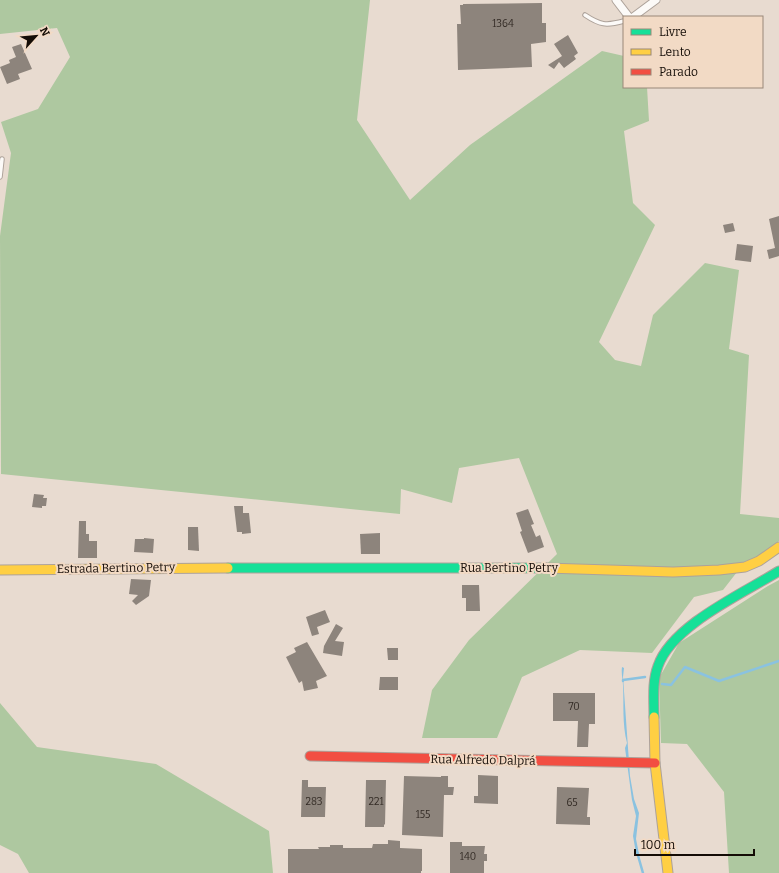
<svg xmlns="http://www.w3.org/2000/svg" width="779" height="873" viewBox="0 0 779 873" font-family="Bitter,serif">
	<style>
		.forest { fill: #aec8a0 }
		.water { fill: #8ac2e0 }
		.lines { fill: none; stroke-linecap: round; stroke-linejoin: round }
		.stream { stroke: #8ac2e0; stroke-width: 2.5 }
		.building { fill: #8d847c }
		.lane-casing { stroke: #ada29a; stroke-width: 5.5 }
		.street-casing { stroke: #ada29a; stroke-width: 9 }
		.fast-casing { stroke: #ada29a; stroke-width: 11 }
		.slow-casing { stroke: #ada29a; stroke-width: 11 }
		.jam-casing { stroke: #ada29a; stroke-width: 11 }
		.lane { stroke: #fcfaf8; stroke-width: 3.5 }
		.street { stroke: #fcfaf8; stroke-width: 7 }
		.fast { stroke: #16e098; stroke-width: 9 }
		.slow { stroke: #ffcf43; stroke-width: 9 }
		.jam { stroke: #f24e42; stroke-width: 9 }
		.labels { text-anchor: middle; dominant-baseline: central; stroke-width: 4; stroke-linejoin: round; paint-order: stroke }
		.number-label { font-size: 10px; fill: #322a24 }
		.street-label { font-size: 12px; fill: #140c06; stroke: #f2dac5 }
	</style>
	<rect width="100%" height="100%" fill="#e8dbd0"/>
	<g class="forest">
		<polygon points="0,0 370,0 357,120 410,200 470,145 602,51 624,56 624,87 647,87 649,121 624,131 633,203 655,225 599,342 615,360 641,366 653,315 705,263 739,270 729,349 749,355 740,514 779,518 779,541 759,557 744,563 723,590 694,597 652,653 580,650 522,677 497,738 422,738 432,690 469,640 557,554 519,458 459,468 452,503 401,489 400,514 1,474 0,236 11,153 1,122 38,109 70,57 57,28 0,34"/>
		<polygon points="779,580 779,873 729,873 724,792 687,744 661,743 659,678 679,643 768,586"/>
		<polygon points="0,703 37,747 156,764 269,831 273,873 29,873 18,854 0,845"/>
	</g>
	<path class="water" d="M622,667l2,1 -1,9 7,99 4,23 5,14 -3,26 3,15 -3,-1 -3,-17 3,-20 -4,-16 -7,-52 2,-5c-5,-19 -3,-39 -4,-57 0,-7 -2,-12 -1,-19z"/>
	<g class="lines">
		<g class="stream">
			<polyline points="623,681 623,680 645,677"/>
			<polyline points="662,684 671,685 685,667 719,681 779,661"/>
			<polyline points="637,852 643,873"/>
		</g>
	</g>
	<g class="building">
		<polygon points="542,3 542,23 546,23 546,42 531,44 532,67 458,70 457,24 461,24 460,5 463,5 463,4"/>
		<polygon points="568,35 578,53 574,56 576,59 564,68 559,62 554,69 548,65 562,56 554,44"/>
		<polygon points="21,44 32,69 18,74 20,79 7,84 0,67 10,63 9,60 16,57 12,47"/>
		<polygon points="779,216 779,256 769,259 767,250 775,248 769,219"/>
		<polygon points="733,223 735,231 725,233 723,225"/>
		<polygon points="737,244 753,246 751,262 735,260"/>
		<polygon points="34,494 44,495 43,498 47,498 46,506 42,506 42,508 32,507"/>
		<polygon points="234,506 243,506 243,513 249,513 251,533 242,534 242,532 237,532"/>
		<polygon points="528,509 534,524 531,525 536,537 540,535 544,547 528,553 520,532 522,531 516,513"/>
		<polygon points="79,521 86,521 86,534 89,534 89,541 97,541 97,558 78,558"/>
		<polygon points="188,527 198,527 199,551 188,550"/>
		<polygon points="380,533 380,554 361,554 360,534"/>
		<polygon points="144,538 154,539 153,553 134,552 135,539 144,539"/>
		<polygon points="131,579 151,580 149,596 136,605 132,601 138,595 129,594"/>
		<polygon points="462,585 479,585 480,611 466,611 466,598 462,598"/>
		<polygon points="325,610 330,622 317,627 319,634 312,636 306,617"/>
		<polygon points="336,624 343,628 335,641 344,642 342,656 323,653 324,646"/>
		<polygon points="307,642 327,676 316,681 318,688 304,691 302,681 299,683 286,657 296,652 294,648"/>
		<polygon points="387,648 398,648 398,660 388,660"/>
		<polygon points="380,677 398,677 398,690 379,690"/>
		<polygon points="553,693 595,693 595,724 589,724 588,747 577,747 578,721 553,721"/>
		<polygon points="478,775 498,776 498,804 474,803 474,796 478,796"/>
		<polygon points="404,776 441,777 441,776 448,776 448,787 454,787 453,795 444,795 443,837 402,835"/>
		<polygon points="302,780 308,780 308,787 326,787 325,817 301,817"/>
		<polygon points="366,780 386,780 385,825 384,824 384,827 365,827"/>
		<polygon points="557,787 589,788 587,817 590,817 590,825 556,824"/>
		<polygon points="388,840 400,841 400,848 422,849 422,871 421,871 421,873 288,873 288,849 319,849 318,847 330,847 330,845 343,845 343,848 372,848 373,844 388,844"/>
		<polygon points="450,842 462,842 462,846 485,846 484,854 487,854 487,861 484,861 484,873 450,873"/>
	</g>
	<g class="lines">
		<g class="lane-casing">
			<g id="lane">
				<path d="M585,15c15,10 21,11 39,6"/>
				<polyline points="0,177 2,159"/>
			</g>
		</g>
		<g class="street-casing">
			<g id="street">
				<polyline points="616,0 629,17"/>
				<polyline points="633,17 656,0"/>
			</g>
		</g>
		<g class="fast-casing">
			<g id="fast">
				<polyline points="228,568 546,568"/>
				<path d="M654,717c0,-17 -2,-35 4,-51 14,-41 86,-73 121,-95"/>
			</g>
		</g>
		<g class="slow-casing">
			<g id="slow">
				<polyline points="546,568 673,572 719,570 745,567 759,561 779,547"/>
				<polyline points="0,570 228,568"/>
				<polyline points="654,717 655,763 668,873"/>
			</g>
		</g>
		<g class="jam-casing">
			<polyline id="jam" points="310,756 655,763"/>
		</g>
		<use href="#lane" class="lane"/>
		<use href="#street" class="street"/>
		<use href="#fast" class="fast"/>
		<use href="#slow" class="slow"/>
		<use href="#jam" class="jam"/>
	</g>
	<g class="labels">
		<g class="number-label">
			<text x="503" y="24">1364</text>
			<text x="574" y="707">70</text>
			<text x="314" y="802">283</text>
			<text x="376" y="802">221</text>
			<text x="572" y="803">65</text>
			<text x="423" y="815">155</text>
			<text x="468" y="857">140</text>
		</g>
		<g class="street-label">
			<text transform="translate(116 568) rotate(-1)">Estrada Bertino Petry</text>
			<text x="509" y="568">Rua Bertino Petry</text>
			<text transform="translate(483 760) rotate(1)">Rua Alfredo Dalprá</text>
		</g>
	</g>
	<rect x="623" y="16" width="140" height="72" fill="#f2dac5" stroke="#998879"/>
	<rect x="631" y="29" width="20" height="6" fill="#16e098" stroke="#998879"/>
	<text x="659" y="36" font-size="12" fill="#140c06">Livre</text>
	<rect x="631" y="49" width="20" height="6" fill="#ffcf43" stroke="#998879"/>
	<text x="659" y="56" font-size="12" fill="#140c06">Lento</text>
	<rect x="631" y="69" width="20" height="6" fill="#f24e42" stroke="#998879"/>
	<text x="659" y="76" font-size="12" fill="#140c06">Parado</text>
	<g transform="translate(36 36) rotate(63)" stroke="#f2dac5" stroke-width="3" paint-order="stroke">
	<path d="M0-3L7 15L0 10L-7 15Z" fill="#140c06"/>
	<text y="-6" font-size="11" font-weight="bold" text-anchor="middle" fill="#140c06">N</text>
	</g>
	<path d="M635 849v6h119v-6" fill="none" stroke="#140c06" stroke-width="2"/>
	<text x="641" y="849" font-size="12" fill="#140c06" stroke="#f2dac5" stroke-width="3" paint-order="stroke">100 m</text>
</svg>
